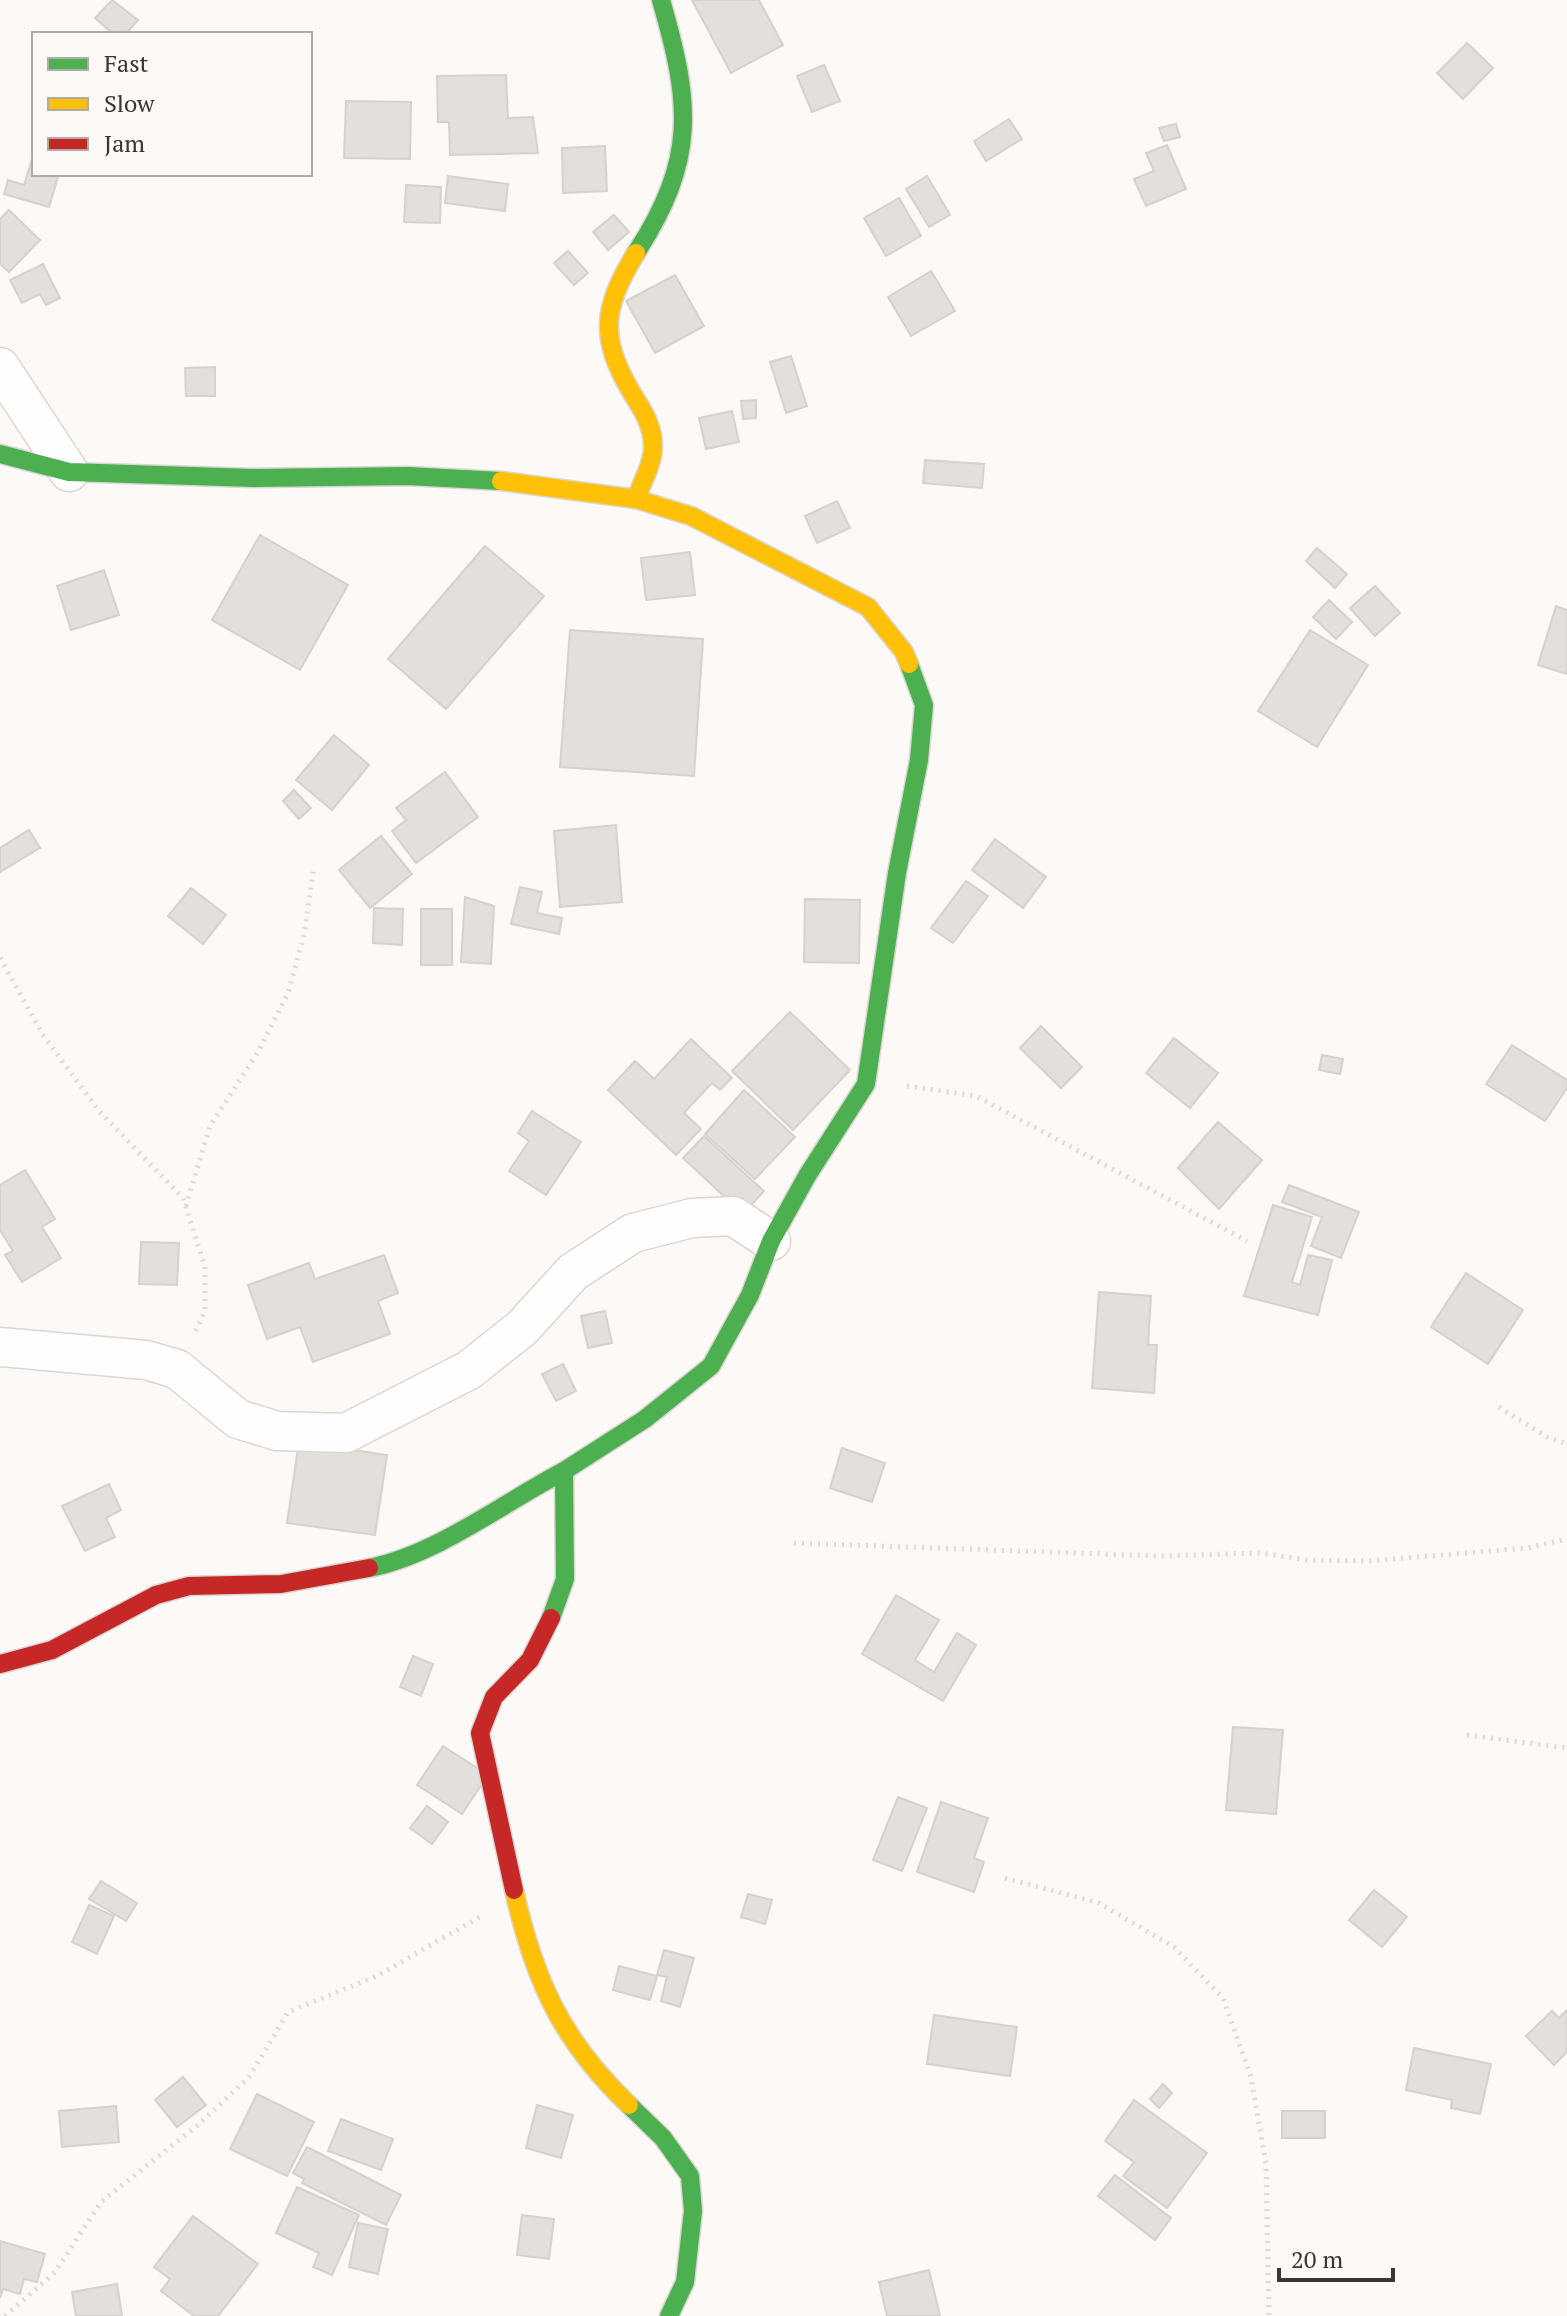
<svg xmlns="http://www.w3.org/2000/svg" width="1567" height="2316" viewBox="0 0 1567 2316" font-family="'PT Serif',serif">
	<style>
		.building { fill: #e3dfda; stroke: #d6d1cd; stroke-width: 2 }
		.lines { fill: none; stroke-linecap: round; stroke-linejoin: round }
		.street-casing { stroke: #dad6d1; stroke-width: 41 }
		.fast-casing { stroke: #dad6d1; stroke-width: 21 }
		.slow-casing { stroke: #dad6d1; stroke-width: 21 }
		.jam-casing { stroke: #dad6d1; stroke-width: 21 }
		.path { stroke: #dbdad8; stroke-width: 5; stroke-dasharray: 2 6; stroke-linecap: butt }
		.street { stroke: #fffefe; stroke-width: 38 }
		.fast { stroke: #4caf50; stroke-width: 18 }
		.slow { stroke: #ffc107; stroke-width: 18 }
		.jam { stroke: #c62828; stroke-width: 18 }
	</style>
	<rect width="100%" height="100%" fill="#fcf9f7"/>
	<g class="building">
		<polygon points="112,0 138,20 126,34 113,34 95,18"/>
		<polygon points="692,0 759,0 783,45 731,73"/>
		<polygon points="1467,43 1493,68 1463,99 1437,73"/>
		<polygon points="824,65 840,101 812,112 797,76"/>
		<polygon points="506,75 508,118 533,117 538,153 450,155 449,122 438,122 437,76"/>
		<polygon points="346,101 411,102 410,159 344,158"/>
		<polygon points="1009,119 1022,139 986,161 974,141"/>
		<polygon points="1176,124 1180,137 1164,141 1159,128"/>
		<polygon points="1167,145 1186,189 1146,206 1134,179 1154,171 1146,153"/>
		<polygon points="605,146 607,191 563,193 562,148"/>
		<polygon points="34,152 34,174 59,174 49,207 4,194 8,180 24,185"/>
		<polygon points="448,176 508,184 505,211 445,203"/>
		<polygon points="927,176 950,215 929,227 906,189"/>
		<polygon points="406,185 441,187 440,223 404,222"/>
		<polygon points="899,198 921,236 886,256 864,218"/>
		<polygon points="9,210 40,240 9,272 0,264 0,219"/>
		<polygon points="614,215 629,232 608,250 593,232"/>
		<polygon points="568,251 588,273 574,285 554,263"/>
		<polygon points="43,264 60,298 46,305 40,294 22,303 10,280"/>
		<polygon points="931,271 955,311 911,336 888,297"/>
		<polygon points="675,275 704,326 655,353 626,301"/>
		<polygon points="791,356 807,406 786,413 770,362"/>
		<polygon points="215,367 215,396 186,396 185,368"/>
		<polygon points="756,400 756,418 743,419 741,401"/>
		<polygon points="732,411 739,442 706,449 699,418"/>
		<polygon points="925,460 984,464 982,488 923,483"/>
		<polygon points="837,501 850,528 817,543 805,516"/>
		<polygon points="260,535 348,585 300,670 212,620"/>
		<polygon points="485,546 544,596 446,709 388,659"/>
		<polygon points="1317,548 1347,574 1335,588 1306,561"/>
		<polygon points="690,552 695,595 646,600 641,558"/>
		<polygon points="104,570 119,615 71,630 57,586"/>
		<polygon points="1375,586 1400,613 1375,636 1350,608"/>
		<polygon points="1329,600 1352,622 1336,639 1313,617"/>
		<polygon points="1556,606 1567,610 1567,674 1538,665"/>
		<polygon points="570,630 703,639 694,776 560,767"/>
		<polygon points="1310,630 1368,665 1317,747 1258,711"/>
		<polygon points="334,735 369,765 332,810 296,780"/>
		<polygon points="445,772 478,817 416,863 392,831 406,820 396,808"/>
		<polygon points="294,790 311,808 299,819 283,801"/>
		<polygon points="616,825 622,902 560,907 554,831"/>
		<polygon points="29,830 40,848 0,872 0,848"/>
		<polygon points="381,836 412,874 370,908 339,870"/>
		<polygon points="995,839 1046,877 1023,908 972,870"/>
		<polygon points="966,881 988,896 953,943 931,928"/>
		<polygon points="520,887 542,892 537,913 562,918 559,934 511,924"/>
		<polygon points="191,888 226,915 203,944 168,916"/>
		<polygon points="465,897 494,906 491,964 461,962"/>
		<polygon points="805,899 860,900 859,963 804,962"/>
		<polygon points="374,908 403,909 402,945 373,943"/>
		<rect x="421" y="909" width="31" height="56"/>
		<polygon points="790,1012 850,1070 793,1130 732,1071"/>
		<polygon points="1041,1026 1082,1067 1061,1088 1020,1048"/>
		<polygon points="1174,1038 1218,1073 1190,1108 1146,1073"/>
		<polygon points="691,1039 732,1078 720,1090 712,1083 684,1113 701,1129 676,1155 608,1090 635,1061 654,1079"/>
		<polygon points="1512,1045 1567,1080 1567,1088 1545,1121 1486,1084"/>
		<polygon points="1322,1055 1343,1059 1340,1074 1319,1070"/>
		<polygon points="744,1090 795,1137 755,1179 705,1134"/>
		<polygon points="532,1111 581,1142 546,1195 509,1171 529,1141 518,1133"/>
		<polygon points="1218,1122 1262,1160 1219,1209 1178,1168"/>
		<polygon points="704,1136 764,1191 743,1214 683,1158"/>
		<polygon points="25,1170 55,1219 42,1227 61,1258 22,1282 5,1255 13,1251 0,1230 0,1185"/>
		<polygon points="1289,1185 1359,1212 1341,1258 1311,1246 1322,1217 1282,1202"/>
		<polygon points="1273,1205 1312,1217 1292,1282 1300,1285 1308,1255 1332,1260 1318,1315 1244,1296"/>
		<polygon points="141,1242 179,1243 177,1285 139,1284"/>
		<polygon points="384,1255 398,1293 378,1301 390,1334 313,1362 300,1327 267,1339 248,1285 309,1263 315,1279"/>
		<polygon points="1466,1273 1523,1310 1488,1364 1431,1327"/>
		<polygon points="1099,1292 1151,1296 1148,1345 1157,1345 1154,1393 1092,1388"/>
		<polygon points="605,1311 612,1343 588,1348 581,1316"/>
		<polygon points="563,1364 576,1391 556,1401 542,1374"/>
		<polygon points="299,1442 387,1455 375,1535 287,1523"/>
		<polygon points="842,1448 885,1463 872,1502 830,1488"/>
		<polygon points="109,1484 121,1510 106,1518 115,1537 85,1551 62,1506"/>
		<polygon points="896,1595 939,1620 915,1660 934,1672 957,1633 976,1645 943,1701 862,1654"/>
		<polygon points="413,1656 433,1664 421,1696 400,1687"/>
		<polygon points="1233,1727 1283,1730 1276,1814 1226,1810"/>
		<polygon points="443,1746 488,1775 462,1814 417,1785"/>
		<polygon points="898,1797 927,1808 902,1871 873,1860"/>
		<polygon points="941,1802 988,1818 974,1858 984,1862 974,1892 917,1872"/>
		<polygon points="427,1806 448,1822 432,1844 410,1828"/>
		<polygon points="101,1881 137,1903 126,1921 89,1899"/>
		<polygon points="1374,1890 1407,1917 1382,1947 1349,1920"/>
		<polygon points="748,1894 772,1900 765,1924 741,1917"/>
		<polygon points="89,1905 114,1916 97,1954 72,1942"/>
		<polygon points="664,1950 694,1958 680,2007 661,2001 667,1977 657,1975"/>
		<polygon points="619,1966 657,1976 650,2000 613,1990"/>
		<polygon points="1567,2010 1567,2052 1554,2065 1526,2036 1552,2011 1559,2018"/>
		<polygon points="934,2015 1017,2027 1010,2076 927,2064"/>
		<polygon points="1414,2048 1491,2064 1480,2114 1451,2108 1452,2100 1406,2090"/>
		<polygon points="183,2077 206,2105 177,2127 155,2100"/>
		<polygon points="1163,2084 1172,2093 1159,2108 1150,2099"/>
		<polygon points="257,2094 314,2122 287,2176 230,2149"/>
		<polygon points="1134,2100 1207,2153 1167,2208 1123,2176 1134,2162 1105,2141"/>
		<polygon points="537,2105 573,2115 561,2158 526,2148"/>
		<polygon points="116,2106 119,2142 62,2147 59,2111"/>
		<rect x="1282" y="2111" width="43" height="27"/>
		<polygon points="341,2119 393,2139 381,2170 328,2151"/>
		<polygon points="307,2147 401,2195 386,2225 302,2183 304,2179 293,2173"/>
		<polygon points="1115,2175 1171,2218 1155,2240 1098,2196"/>
		<polygon points="297,2187 359,2215 332,2275 313,2267 319,2253 276,2233"/>
		<polygon points="522,2215 554,2219 549,2259 517,2255"/>
		<polygon points="193,2216 258,2264 218,2316 194,2316 161,2291 170,2279 154,2267"/>
		<polygon points="358,2223 388,2229 378,2274 349,2267"/>
		<polygon points="0,2241 45,2254 37,2282 24,2279 20,2294 3,2289 0,2298"/>
		<polygon points="929,2270 940,2316 887,2316 879,2282"/>
		<polygon points="117,2284 122,2316 76,2316 72,2292"/>
	</g>
	<g class="lines">
		<g class="street-casing">
			<g id="street">
				<polyline points="0,367 69,472"/>
				<polyline points="0,1347 146,1360 177,1369 238,1419 277,1431 346,1433 469,1370 522,1328 573,1272 633,1233 692,1218 733,1216 771,1241"/>
			</g>
		</g>
		<g class="fast-casing">
			<g id="fast">
				<path d="M636,253c61,-94 55,-149 25,-253"/>
				<polyline points="0,454 69,472 253,478 408,476 501,481"/>
				<path d="M369,1568c67,-13 134,-65 195,-97"/>
				<polyline points="551,1618 565,1579 564,1471 645,1419 711,1366 750,1295 771,1241 807,1176 866,1084 897,873 919,760 924,705 909,664"/>
				<polyline points="629,2105 663,2138 690,2176 693,2211 685,2282 669,2316"/>
			</g>
		</g>
		<g class="slow-casing">
			<g id="slow">
				<polyline points="501,481 636,499 691,516 868,607 904,652 909,664"/>
				<path d="M636,499c6,-17 17,-35 17,-53 0,-19 -10,-36 -20,-51 -34,-57 -31,-86 3,-142"/>
				<path d="M514,1890c20,90 48,151 115,215"/>
			</g>
		</g>
		<g class="jam-casing">
			<g id="jam">
				<polyline points="0,1664 52,1650 156,1595 189,1586 281,1584 369,1568"/>
				<polyline points="514,1890 480,1733 494,1697 530,1660 551,1618"/>
			</g>
		</g>
		<g class="path">
			<polyline points="0,958 43,1035 99,1111 183,1198 205,1267 205,1311 193,1336"/>
			<polyline points="907,1086 976,1096 1247,1241"/>
			<polyline points="186,1206 210,1126 258,1052 288,993 304,935 314,866"/>
			<polyline points="1499,1407 1547,1437 1567,1444"/>
			<polyline points="794,1543 1160,1556 1260,1553 1307,1560 1368,1561 1527,1548 1567,1539"/>
			<polyline points="1467,1735 1567,1748"/>
			<polyline points="1005,1878 1099,1903 1174,1947 1223,1998 1251,2077 1266,2164 1269,2316"/>
			<polyline points="5,2316 55,2272 101,2202 198,2125 249,2077 288,2012 377,1976 480,1917"/>
		</g>
		<use href="#street" class="street"/>
		<use href="#fast" class="fast"/>
		<use href="#slow" class="slow"/>
		<use href="#jam" class="jam"/>
	</g>
	<rect x="32" y="32" width="280" height="144" fill="#fdf9f6" stroke="#afaba6" stroke-width="2"/>
	<rect x="48" y="58" width="40" height="12" fill="#4caf50" stroke="#afaba6" stroke-width="2"/>
	<text x="104" y="72" font-size="24" fill="#3b352e">Fast</text>
	<rect x="48" y="98" width="40" height="12" fill="#ffc107" stroke="#afaba6" stroke-width="2"/>
	<text x="104" y="112" font-size="24" fill="#3b352e">Slow</text>
	<rect x="48" y="138" width="40" height="12" fill="#c62828" stroke="#afaba6" stroke-width="2"/>
	<text x="104" y="152" font-size="24" fill="#3b352e">Jam</text>
	<path d="M1279 2268v12h114v-12" fill="none" stroke="#3b352e" stroke-width="4"/>
	<text x="1291" y="2268" font-size="24" fill="#3b352e" stroke="#fdf9f6" stroke-width="6" paint-order="stroke">20 m</text>
</svg>
